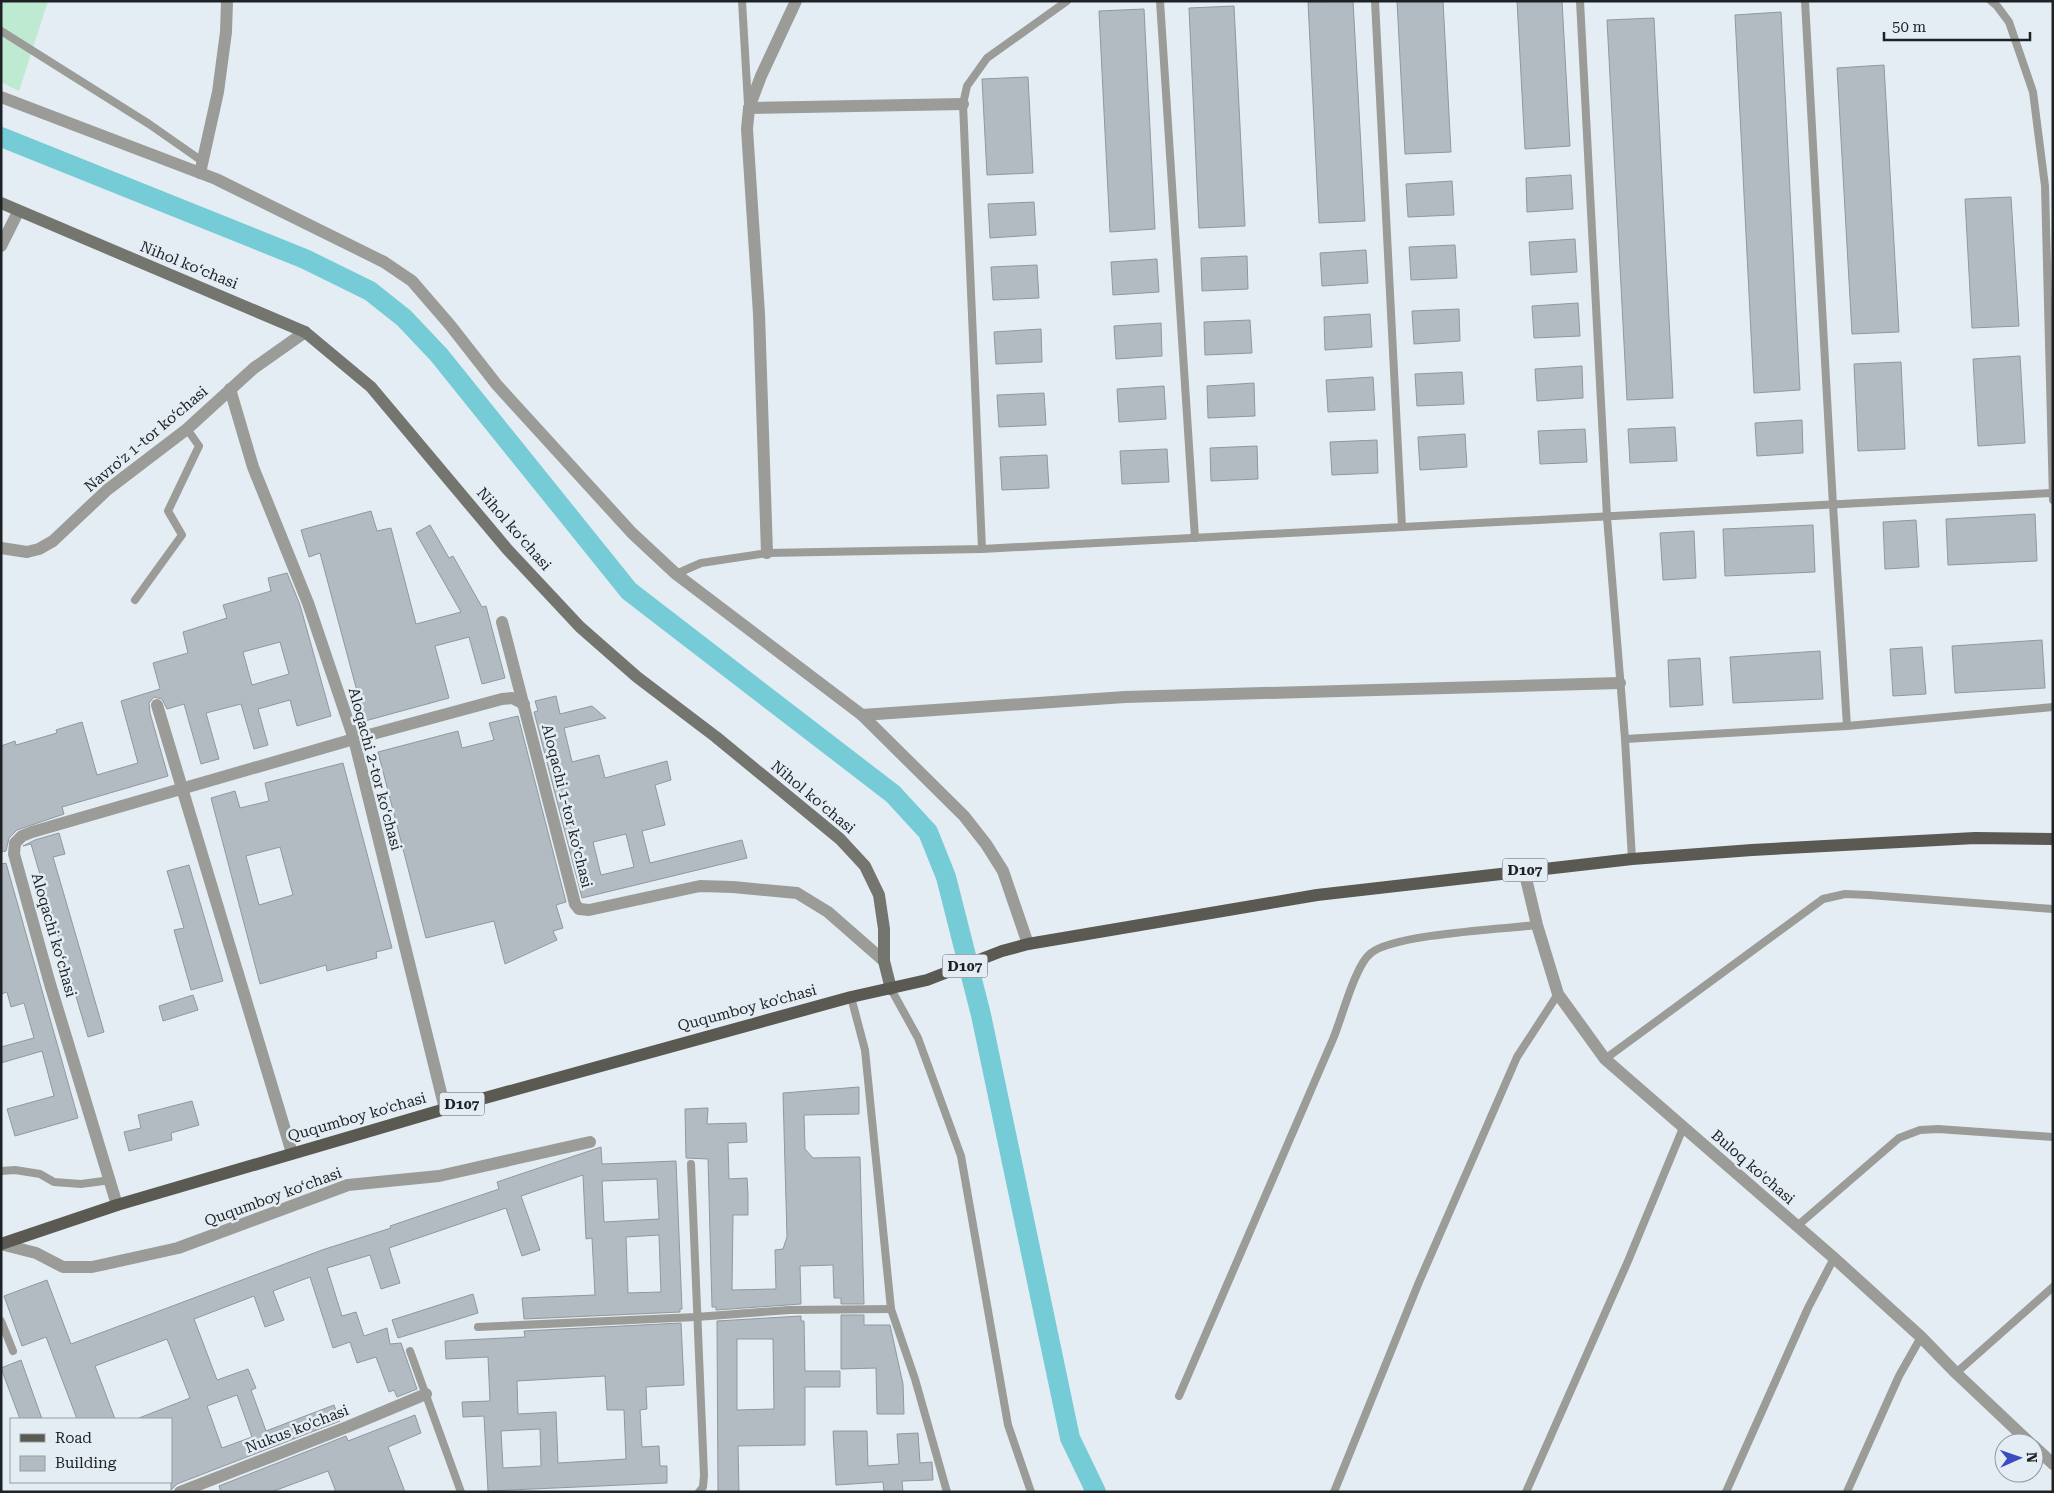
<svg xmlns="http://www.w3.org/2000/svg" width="2054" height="1493" viewBox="0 0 2054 1493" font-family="'Roboto Serif',serif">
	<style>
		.green { fill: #bfead2 }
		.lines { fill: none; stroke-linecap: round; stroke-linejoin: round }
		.canal { stroke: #75ccd6; stroke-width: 20 }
		.building { fill: #b2bbc1; stroke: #90989f; fill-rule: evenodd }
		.lane { stroke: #9b9b97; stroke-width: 8 }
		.street { stroke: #9b9b97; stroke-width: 12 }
		.secondary { stroke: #75756f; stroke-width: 12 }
		.primary { stroke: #5a5952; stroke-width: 12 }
		.labels { text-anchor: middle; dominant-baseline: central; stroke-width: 5; stroke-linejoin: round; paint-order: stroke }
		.shield { fill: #e4edf4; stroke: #5a5f62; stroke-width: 1 }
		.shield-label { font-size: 14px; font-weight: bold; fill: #1f2224 }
		.street-label { font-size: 15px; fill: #1f2224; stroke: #e4edf4 }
	</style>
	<rect width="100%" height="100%" fill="#e4edf4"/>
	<polygon class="green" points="1,1 48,1 19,91 1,82"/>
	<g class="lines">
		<polyline class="canal" points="1,137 305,259 370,291 404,318 439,355 629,591 893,794 928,832 946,877 981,1015 1070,1438 1096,1492"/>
	</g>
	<g class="building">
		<polygon points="1353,1 1365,221 1319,223 1308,2"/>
		<polygon points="1397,1 1443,1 1451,152 1405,154"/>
		<polygon points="1517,1 1562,1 1570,146 1525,149"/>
		<polygon points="1234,6 1245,226 1199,228 1189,8"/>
		<polygon points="1144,9 1155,229 1110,232 1099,11"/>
		<polygon points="1781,12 1800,390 1754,393 1735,15"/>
		<polygon points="1654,18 1673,398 1627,400 1607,20"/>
		<polygon points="1884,65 1899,332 1852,334 1837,68"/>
		<polygon points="1028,77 1033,173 987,175 982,79"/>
		<polygon points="1571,175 1573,209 1527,212 1526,178"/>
		<polygon points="1452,181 1454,215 1408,217 1406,184"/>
		<polygon points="2011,197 2019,326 1972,328 1965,199"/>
		<polygon points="1034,202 1036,235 990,238 988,204"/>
		<polygon points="1575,239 1577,272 1531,275 1529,242"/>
		<polygon points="1455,245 1457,278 1411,280 1409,247"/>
		<polygon points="1366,250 1368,283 1322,286 1320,253"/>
		<polygon points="1247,256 1248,289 1202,291 1201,258"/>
		<polygon points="1157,259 1159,292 1113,295 1111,262"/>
		<polygon points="1037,265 1039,298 993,300 991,267"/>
		<polygon points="1578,303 1580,336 1534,338 1532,306"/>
		<polygon points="1459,309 1460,341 1414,344 1412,311"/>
		<polygon points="1370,314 1372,347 1325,350 1324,317"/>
		<polygon points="1250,320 1252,353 1205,355 1204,322"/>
		<polygon points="1161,323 1162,356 1116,359 1114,326"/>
		<polygon points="1041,329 1042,362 996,364 994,332"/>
		<polygon points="2020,356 2025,443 1978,446 1973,359"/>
		<polygon points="1901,362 1905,449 1858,451 1854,364"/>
		<polygon points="1582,366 1583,398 1537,401 1535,369"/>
		<polygon points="1462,372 1464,404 1417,406 1415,374"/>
		<polygon points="1373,377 1375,410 1328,412 1326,380"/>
		<polygon points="1254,383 1255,416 1208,418 1207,386"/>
		<polygon points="1164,386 1166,419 1119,422 1117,389"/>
		<polygon points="1044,393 1046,425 999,427 997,395"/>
		<polygon points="1802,420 1803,453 1757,456 1755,423"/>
		<polygon points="1675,427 1677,461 1630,463 1628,429"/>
		<polygon points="1585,429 1587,462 1540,464 1538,431"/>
		<polygon points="1465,434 1467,467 1420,470 1418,437"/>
		<polygon points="1377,440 1378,473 1332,475 1330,442"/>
		<polygon points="1257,446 1258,479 1211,481 1210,448"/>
		<polygon points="1167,449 1169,482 1122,484 1120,451"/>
		<polygon points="1047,455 1049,488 1002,490 1000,457"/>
		<polygon points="371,511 377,531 391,528 416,624 461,612 416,533 430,525 449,558 453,556 482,607 486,606 505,678 482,684 469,637 435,646 449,698 365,721 320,553 309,557 301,530"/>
		<polygon points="2035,514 2037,561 1948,565 1946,519"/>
		<polygon points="1916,520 1919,567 1885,569 1883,522"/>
		<polygon points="1813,525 1815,572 1725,576 1723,529"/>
		<polygon points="1694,531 1696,578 1663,580 1660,533"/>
		<path d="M287,573l13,32 31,111 -34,10 -7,-26 -32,9 10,36 -14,4 -13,-45 -35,9 13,46 -18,5 -17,-60 -17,5 -5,-10 -8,-2 -5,6 1,10 18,63 -106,31 2,7 -47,16 -8,8 -3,13 -5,1v-106l14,-5 1,4 41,-12 -1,-3 26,-8 15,53 41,-12 -17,-62 39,-12 -7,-26 35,-10 -5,-21 44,-14 -4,-13 48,-14 -3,-13zM280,642l9,32 -37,11 -9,-33z"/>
		<polygon points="2042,640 2045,688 1955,693 1952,646"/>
		<polygon points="1922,647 1926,694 1893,696 1890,649"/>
		<polygon points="1820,651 1823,699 1733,703 1730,657"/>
		<polygon points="1700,658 1703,705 1670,707 1668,660"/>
		<path d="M556,696l4,18 32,-8 14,12 -42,10 8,34 27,-7 6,23 62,-17 4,19 -16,5 10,40 -23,6 8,32 92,-23 5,18 -165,40 -48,-186 4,-1 -3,-10zM626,834l8,33 -33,8 -8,-33z"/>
		<polygon points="518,716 566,902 556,905 563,928 553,931 557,940 505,964 494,921 426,938 378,752 458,731 462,748 494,740 489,723"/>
		<path d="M343,763l49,185 -16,4 1,6 -50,13 -1,-6 -66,19 -49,-186 24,-7 5,17 29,-7 -4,-18zM280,847l13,48 -34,10 -13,-49z"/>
		<polygon points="59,833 65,854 53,857 104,1032 88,1037 31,844 23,846 35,840"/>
		<polygon points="6,863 78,1118 15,1136 7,1109 54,1096 42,1051 1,1063 1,1047 34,1038 24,1003 11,1007 7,992 1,994 1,864"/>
		<polygon points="189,865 223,981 191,990 174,930 184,928 167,871"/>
		<polygon points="193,995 198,1010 163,1021 159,1006"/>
		<polygon points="859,1087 859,1114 804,1115 805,1149 813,1158 860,1157 864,1304 841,1304 841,1298 834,1298 833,1265 800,1266 801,1304 716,1310 716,1307 712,1307 708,1159 686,1158 685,1109 708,1108 707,1124 746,1123 747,1142 728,1143 729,1179 747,1178 748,1194 748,1215 733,1215 732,1290 776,1289 775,1250 783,1249 787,1237 783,1093"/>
		<polygon points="192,1101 199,1125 171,1133 172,1140 129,1151 124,1132 141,1128 138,1115"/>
		<path d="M601,1147l1,17 74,-3 6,148h-2v3l-156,7 -2,-21 73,-3 -3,-57 -6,1 -3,-64 -62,21 19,54 -18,6 -16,-48 -117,40 11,35 -19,6 -11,-34 -43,13 15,48 14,-4 8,24 23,-8 3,16 11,-1 16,46 -20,8 -3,-7 -5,2 -13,-35 -19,6 -7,-21 -17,6 -23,-71 -37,14 11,29 -19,7 -11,-31 -60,23 23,61 31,-11 8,19 -5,2 15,41 68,-26 6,16 -163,63 -6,6v-71h-32v-1l51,-20 -23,-59 -72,27 20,53h-38l-31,-82 -24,9 -18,-50 43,-16 24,64 251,-94 69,-22 -1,-2 109,-37 -2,-7zM657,1179l2,40 -55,3 -2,-41zM659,1235l2,57 -33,1 -2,-56zM237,1395l15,42 -30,11 -15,-42z"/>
		<polygon points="473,1294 478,1313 398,1338 392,1320"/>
		<polygon points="841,1315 864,1315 864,1325 890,1325 903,1384 904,1414 877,1414 876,1368 841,1369"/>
		<path d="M801,1316v5h3l1,50h35v16h-35v58l-67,1 1,46h-21l-1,-171zM737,1339h36l1,70 -37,1z"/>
		<path d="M681,1323l3,62 -38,2 1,22 -7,1 2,37 17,-1 1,20h7v17l-179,8 -4,-75 -21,1 -1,-15 28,-1 -2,-44 -42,2 -1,-18 80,-4 -1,-6zM605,1376l2,34h17l2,49 -68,4 -2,-51 -38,2 -1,-33zM540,1429l1,37 -38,2 -2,-37z"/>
		<polygon points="21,1360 42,1419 20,1419 1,1368"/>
		<polygon points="415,1415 421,1433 388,1447 405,1492 336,1492 328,1471 271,1492 221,1492 219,1486 346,1436 348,1441"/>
		<polygon points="833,1431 867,1431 868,1466 899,1464 897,1434 918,1433 920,1463 932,1462 933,1480 902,1481 903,1492 884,1492 883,1482 836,1485"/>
	</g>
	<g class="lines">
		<g class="lane">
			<polyline points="742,1 748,104"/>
			<polyline points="1160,1 1195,538"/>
			<polyline points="1375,1 1402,527"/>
			<polyline points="1580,1 1607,517 1625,739 1632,859"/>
			<polyline points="1805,1 1833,505 1847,726"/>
			<polyline points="1991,1 1997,6 2009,22 2033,92 2045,186 2053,500"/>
			<polyline points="1,31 149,124 202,161"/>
			<polyline points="982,549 963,104 967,86 987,58 1067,1"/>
			<polyline points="676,574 701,563 767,553 982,549 2052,493"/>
			<polyline points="135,600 182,535 168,511 199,446 187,429"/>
			<polyline points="1625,739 1847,726 2053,707"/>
			<polyline points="891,989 918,1038 961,1156 1008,1425 1031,1492"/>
			<polyline points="851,997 865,1050 891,1309 915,1379 947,1492"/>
			<polyline points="1605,1059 1823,899 1845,894 1869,895 2053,909"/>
			<polyline points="691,1164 704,1475 703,1487 699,1492"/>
			<polyline points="1,1171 15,1170 40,1174 54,1182 81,1184 111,1180"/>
			<polyline points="1796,1227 1899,1138 1920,1130 1938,1129 2053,1137"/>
			<polyline points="1,1321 13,1351"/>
			<polyline points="478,1327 696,1317 789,1310 891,1309"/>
			<polyline points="410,1351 461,1492"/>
			<polyline points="1956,1373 2053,1287"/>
			<path d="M1179,1396c51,-119 103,-238 154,-357 9,-21 22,-74 38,-86 23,-19 132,-24 166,-28"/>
			<polyline points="1334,1492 1419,1282 1517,1057 1558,994"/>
			<polyline points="1526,1492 1628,1261 1683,1128"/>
			<polyline points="1726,1492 1808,1308 1834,1258"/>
			<polyline points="1847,1492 1899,1376 1921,1337"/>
		</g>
		<g class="street">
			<polyline points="1,97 216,179 384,262 412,281 450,325 497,385 632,533 676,574 862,715 964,816 986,844 1003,871 1028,944"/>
			<polyline points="749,108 963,104"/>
			<polyline points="200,173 218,92 226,32 227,1"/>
			<polyline points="1,246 18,212"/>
			<polyline points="230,389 253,467 308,603 354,739 445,1109"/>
			<polyline points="1,548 27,552 39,549 53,541 107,490 187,429 254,368 305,332"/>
			<polyline points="767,553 759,314 747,129 749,108 761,76 796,1"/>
			<polyline points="502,622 571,888 575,904 579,909 589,910 700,886 733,887 797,893 828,912 884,961"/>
			<polyline points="157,705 292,1153"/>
			<polyline points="862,715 1125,697 1620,683"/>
			<polyline points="1524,870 1537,925 1558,994 1605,1059 1834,1258 1921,1337 1956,1373 2030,1443"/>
			<polyline points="117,1205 50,984 14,854 15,843 22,836 32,832 354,739 502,699 512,698 524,704"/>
			<polyline points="1,1244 36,1253 63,1267 92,1267 178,1248 348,1185 439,1176 590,1142"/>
			<polyline points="2034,1446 2053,1464"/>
			<polyline points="180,1492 347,1427 426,1394"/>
		</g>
		<polyline class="secondary" points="1,203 305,332 371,387 507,549 580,627 637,677 716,737 840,839 865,866 879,895 884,929 884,961 891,989"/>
		<polyline class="primary" points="1,1244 117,1205 445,1109 851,997 927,980 1002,951 1028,944 1317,895 1632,859 1752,850 1975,838 2053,839"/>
	</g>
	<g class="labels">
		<g class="shield">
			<rect x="1502.5" y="858.5" width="45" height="23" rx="4"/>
			<rect x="942.5" y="954.5" width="45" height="23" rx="4"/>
			<rect x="439.5" y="1092.5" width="45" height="23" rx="4"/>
		</g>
		<g class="shield-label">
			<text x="1525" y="870">D107</text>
			<text x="965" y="966">D107</text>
			<text x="462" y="1104">D107</text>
		</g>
		<g class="street-label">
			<text transform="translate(189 265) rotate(22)">Nihol koʻchasi</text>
			<text transform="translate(146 439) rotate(-40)">Navro'z 1-tor ko‘chasi</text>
			<text transform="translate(514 529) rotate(49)">Nihol koʻchasi</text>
			<text transform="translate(375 769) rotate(75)">Aloqachi 2-tor koʻchasi</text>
			<text transform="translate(813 797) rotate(40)">Nihol koʻchasi</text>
			<text transform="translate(567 806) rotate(76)">Aloqachi 1-tor koʻchasi</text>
			<text transform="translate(54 935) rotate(74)">Aloqachi koʻchasi</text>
			<text transform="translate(747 1008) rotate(-15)">Ququmboy ko'chasi</text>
			<text transform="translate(357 1117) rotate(-16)">Ququmboy ko'chasi</text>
			<text transform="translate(1753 1167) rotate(41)">Buloq ko'chasi</text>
			<text transform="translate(273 1197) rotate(-20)">Ququmboy koʻchasi</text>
			<text transform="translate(297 1429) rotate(-21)">Nukus ko'chasi</text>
		</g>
	</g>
	<rect width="2054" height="1493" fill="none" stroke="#1f2224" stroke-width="5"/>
	<rect x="10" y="1418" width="162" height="65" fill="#e4edf4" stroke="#959ca1"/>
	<rect x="20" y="1434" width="25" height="8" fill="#5a5952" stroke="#959ca1"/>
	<text x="55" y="1443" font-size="15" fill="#1f2224">Road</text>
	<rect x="20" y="1456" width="25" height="15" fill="#b2bbc1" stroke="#959ca1"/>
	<text x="55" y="1468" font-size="15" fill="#1f2224">Building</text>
	<g transform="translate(2019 1458) rotate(88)"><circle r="24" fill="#e4edf4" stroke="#959ca1"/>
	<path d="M0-4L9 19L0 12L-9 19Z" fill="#3c4cbf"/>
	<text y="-8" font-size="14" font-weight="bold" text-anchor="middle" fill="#1f2224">N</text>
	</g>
	<path d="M1884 32v8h146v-8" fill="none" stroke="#1f2224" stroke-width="2.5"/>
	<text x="1892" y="32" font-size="15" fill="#1f2224" stroke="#e4edf4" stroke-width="4" paint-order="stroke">50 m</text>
</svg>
